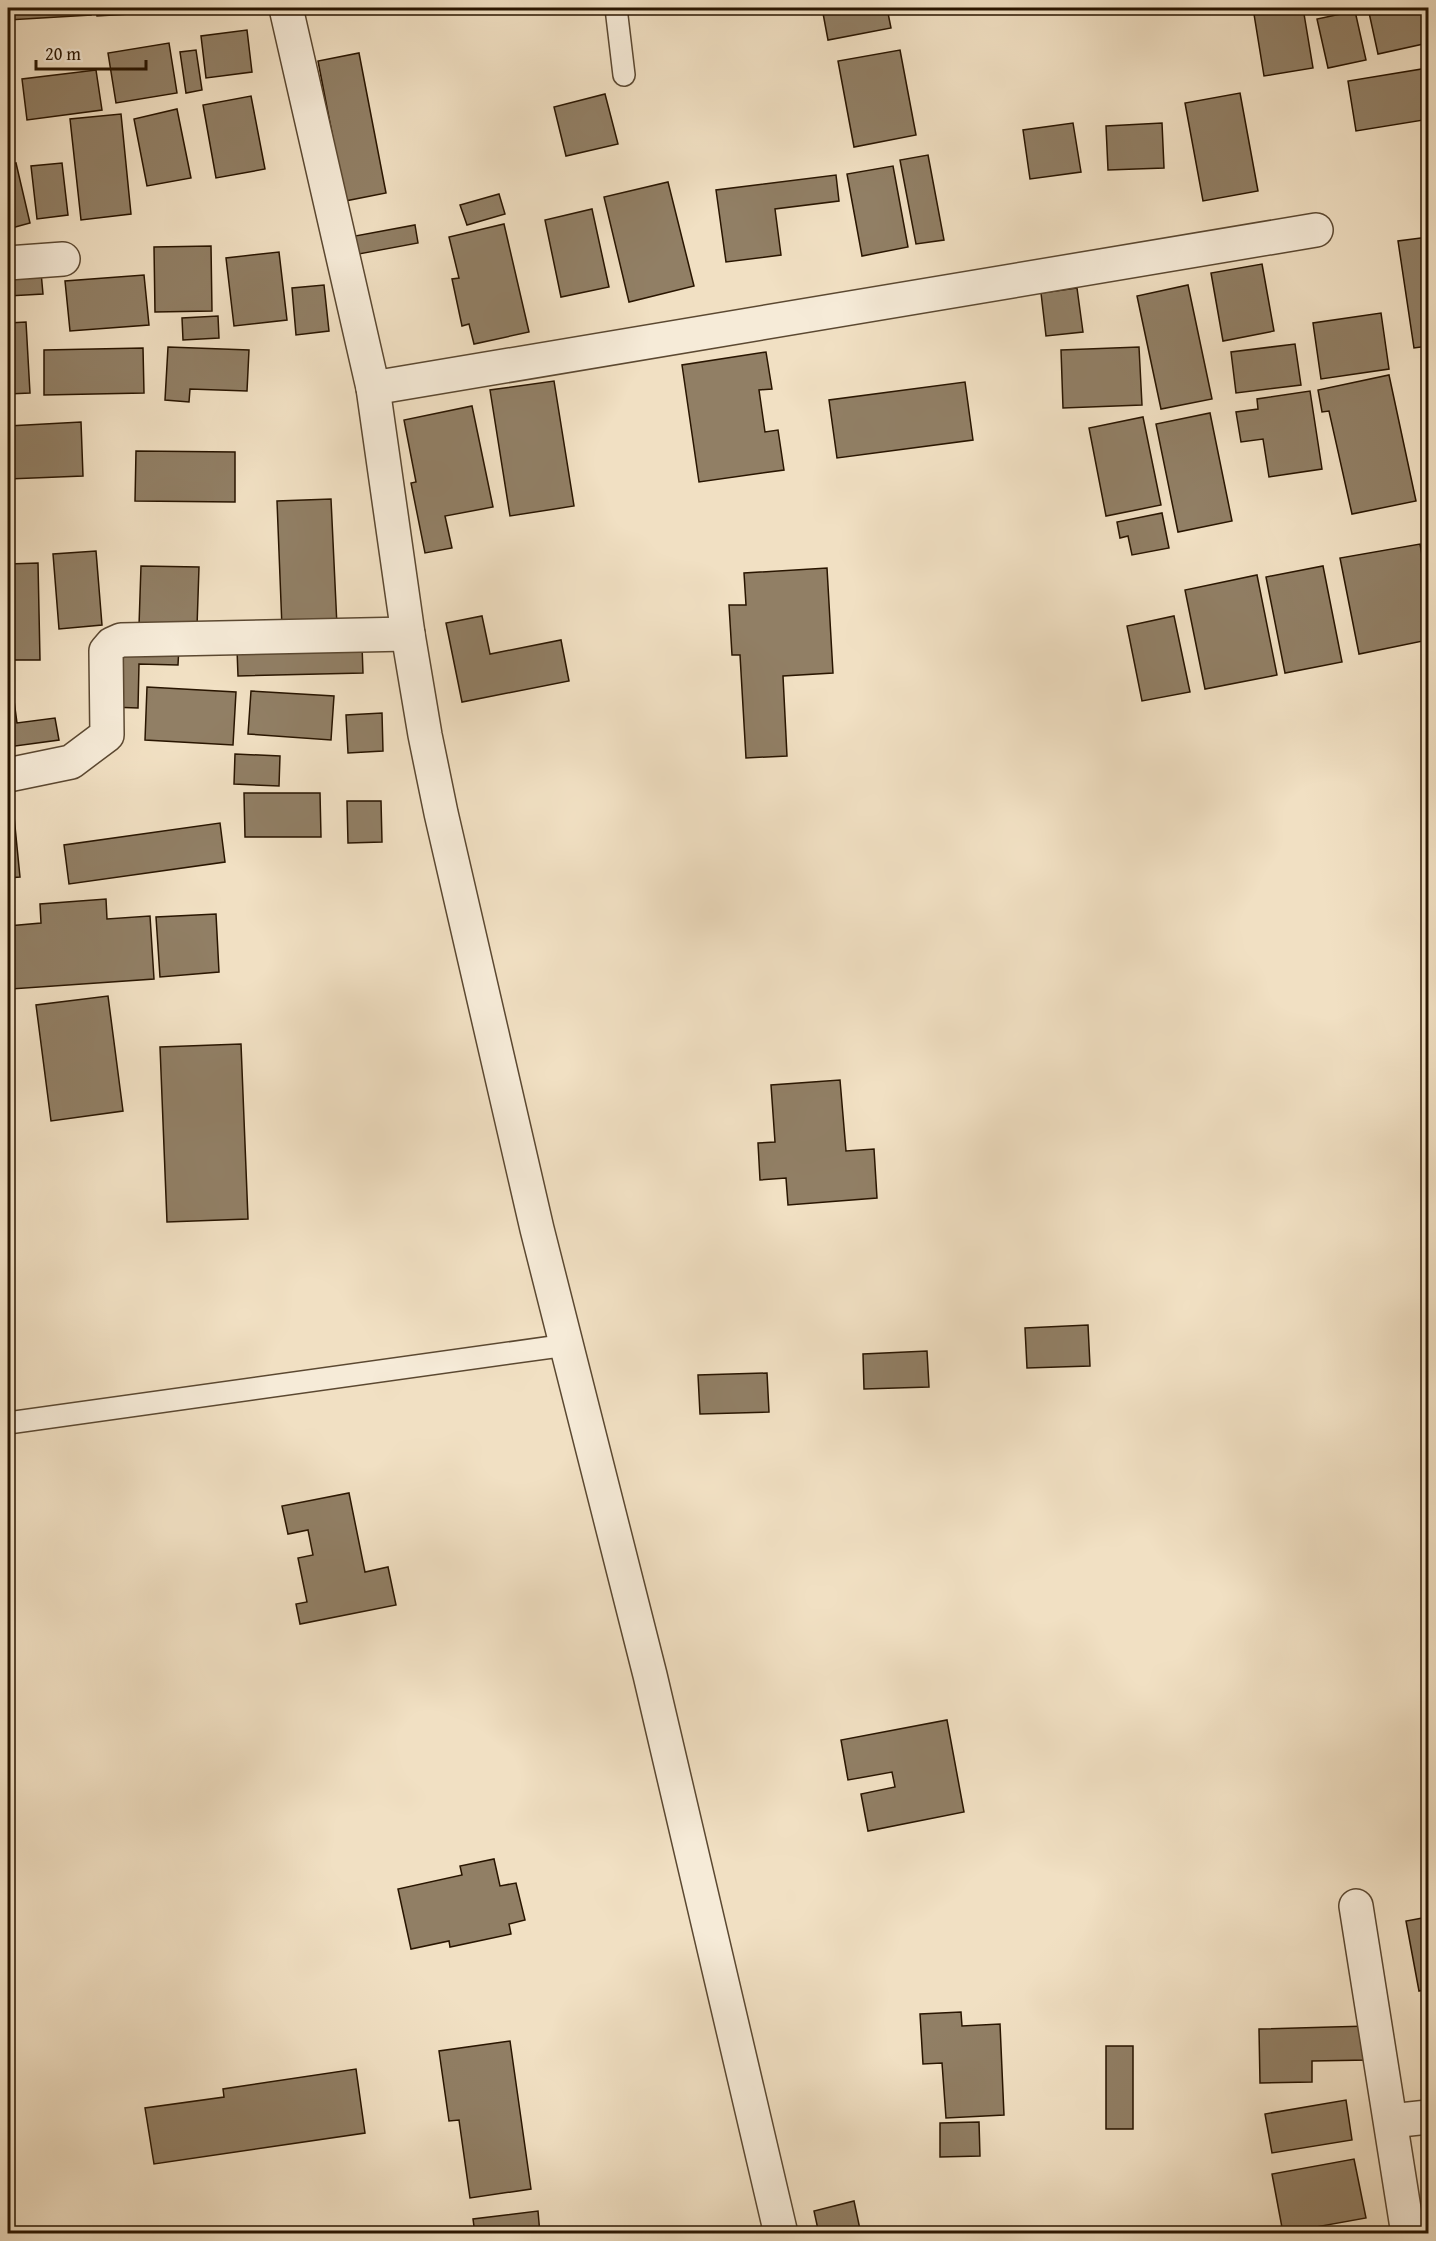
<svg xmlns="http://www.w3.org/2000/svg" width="1436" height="2241" viewBox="0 0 1436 2241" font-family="'Gentium Book Plus',serif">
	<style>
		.building { fill: #917f65; stroke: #291500; stroke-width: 1.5 }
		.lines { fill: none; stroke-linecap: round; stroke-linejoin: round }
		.lane-casing { stroke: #5b4831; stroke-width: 24 }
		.street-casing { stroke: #5b4831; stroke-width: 36 }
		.lane { stroke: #f6ebd8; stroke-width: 21 }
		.street { stroke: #f6ebd8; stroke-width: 33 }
	</style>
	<rect width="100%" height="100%" fill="#f1e0c3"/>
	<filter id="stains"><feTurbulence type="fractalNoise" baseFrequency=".00333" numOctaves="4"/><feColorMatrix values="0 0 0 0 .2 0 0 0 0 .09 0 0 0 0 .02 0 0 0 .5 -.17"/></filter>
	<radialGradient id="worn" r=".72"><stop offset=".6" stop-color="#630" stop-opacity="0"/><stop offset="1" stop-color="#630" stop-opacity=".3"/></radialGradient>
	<g class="building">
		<polygon points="8,8 90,8 91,15 8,20"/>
		<polygon points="96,8 181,8 181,11 97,16"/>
		<polygon points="190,8 234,8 234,10 190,12"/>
		<polygon points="822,8 887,8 891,28 828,40"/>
		<polygon points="1253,8 1303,8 1313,68 1264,76"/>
		<polygon points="1368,8 1428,8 1428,45 1428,43 1378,54"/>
		<polygon points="1355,11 1366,60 1328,68 1317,19"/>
		<polygon points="247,30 252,72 206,78 201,36"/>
		<polygon points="169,43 177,93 116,103 108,53"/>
		<polygon points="196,50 202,90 186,93 180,52"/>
		<polygon points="900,50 916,135 854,147 838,61"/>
		<polygon points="359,53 386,193 345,201 318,61"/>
		<polygon points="1428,68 1428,155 1423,120 1356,131 1348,81"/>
		<polygon points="96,70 102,110 27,120 22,79"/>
		<polygon points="1240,93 1258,191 1203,201 1185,103"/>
		<polygon points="605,94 618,144 566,156 554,107"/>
		<polygon points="251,96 265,169 216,178 203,105"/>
		<polygon points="177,109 191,178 147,186 134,119"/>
		<polygon points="121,114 131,214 81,220 70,119"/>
		<polygon points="1073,123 1081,172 1030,179 1023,130"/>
		<polygon points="1162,123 1164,168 1108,170 1106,126"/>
		<polygon points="928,155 944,240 916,244 900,160"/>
		<polygon points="16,163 30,223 8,229 8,165"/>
		<polygon points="62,163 68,215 37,219 31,166"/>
		<polygon points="893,166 908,247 862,256 847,174"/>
		<polygon points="836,175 839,201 775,209 781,255 726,262 716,190"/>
		<polygon points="668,182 694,286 629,302 604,197"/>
		<polygon points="499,194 505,214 467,225 460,205"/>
		<polygon points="592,209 609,287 561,297 545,220"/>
		<polygon points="504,224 529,332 474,344 469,324 462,326 452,279 459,278 449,237"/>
		<polygon points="415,225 418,243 359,254 355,236"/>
		<polygon points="1428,237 1428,346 1414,348 1398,241"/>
		<polygon points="211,246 212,311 155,312 154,247"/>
		<polygon points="279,252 287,320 234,326 226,258"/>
		<polygon points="1262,264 1274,331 1223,341 1211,273"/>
		<polygon points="41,272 43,294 8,296 8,274"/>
		<polygon points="144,275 149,325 70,331 65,281"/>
		<polygon points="324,285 329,331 296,335 292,288"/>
		<polygon points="1188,285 1212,399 1161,409 1137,296"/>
		<polygon points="1077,288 1083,332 1046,336 1041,293"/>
		<polygon points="1381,313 1389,369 1321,379 1313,323"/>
		<polygon points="218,316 219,338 183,340 182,318"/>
		<polygon points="26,322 30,393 8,394 8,323"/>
		<polygon points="1295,344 1301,385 1236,393 1231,352"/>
		<polygon points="168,347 249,350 247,391 190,389 189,402 165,400"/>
		<polygon points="1139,347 1142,405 1063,408 1061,350"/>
		<polygon points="143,348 144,393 44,395 44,350"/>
		<polygon points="766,352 772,389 759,390 765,432 778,430 784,470 699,482 682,365"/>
		<polygon points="1389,375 1416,501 1352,514 1329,411 1322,412 1318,390"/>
		<polygon points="554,381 574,506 510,516 490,390"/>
		<polygon points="965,382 973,440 837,458 829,400"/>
		<polygon points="1310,391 1322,469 1269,477 1263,439 1241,442 1236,412 1258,409 1257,399"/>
		<polygon points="472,406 493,507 445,516 452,548 425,553 411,483 416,482 404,420"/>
		<polygon points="1210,413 1232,521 1178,532 1156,424"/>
		<polygon points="1143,417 1161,505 1106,516 1089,428"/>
		<polygon points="81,422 83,476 8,479 8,426"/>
		<polygon points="136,451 235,452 235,502 135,501"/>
		<polygon points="331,499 337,626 282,628 277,501"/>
		<polygon points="1162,513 1169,548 1132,555 1128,536 1120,538 1117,522"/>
		<polygon points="1420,544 1428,589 1428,640 1359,654 1340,558"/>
		<polygon points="96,551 102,625 59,629 53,554"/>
		<polygon points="38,563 40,660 8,660 8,564"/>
		<polygon points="141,566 199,567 197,627 139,626"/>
		<polygon points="1323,566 1342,662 1285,673 1266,577"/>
		<polygon points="827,568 833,673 783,676 787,756 746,758 740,655 732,655 729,605 746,605 744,573"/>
		<polygon points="1257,575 1277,675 1205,689 1185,590"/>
		<polygon points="482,616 490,654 561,640 569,681 462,702 446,623"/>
		<polygon points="1174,616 1190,692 1142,701 1127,626"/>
		<polygon points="112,645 179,646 178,665 139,664 138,708 110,707"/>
		<polygon points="362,646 363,673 238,676 237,649"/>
		<polygon points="12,685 17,723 55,718 59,740 8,747 8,686"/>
		<polygon points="147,687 236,692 233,745 145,740"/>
		<polygon points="251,691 334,696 331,740 248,734"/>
		<polygon points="382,713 383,751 348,753 346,715"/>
		<polygon points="235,754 280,756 279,786 234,784"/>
		<polygon points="244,793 320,793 321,837 245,837"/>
		<polygon points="8,796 12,796 20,877 8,878"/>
		<polygon points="347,801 381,801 382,842 348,843"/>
		<polygon points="220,823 225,862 69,884 64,845"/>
		<polygon points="106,899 107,919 150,916 154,979 11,989 8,926 41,923 40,904"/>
		<polygon points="216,914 219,972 160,977 156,917"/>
		<polygon points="108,996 123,1111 51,1121 36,1005"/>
		<polygon points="241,1044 248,1219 167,1222 160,1047"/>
		<polygon points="840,1080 846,1151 874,1149 877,1198 788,1205 786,1178 760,1180 758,1143 775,1142 771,1085"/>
		<polygon points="1088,1325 1090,1366 1027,1368 1025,1328"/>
		<polygon points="927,1351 929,1387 864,1389 863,1354"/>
		<polygon points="767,1373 769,1412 700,1414 698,1375"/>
		<polygon points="349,1493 365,1572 388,1567 396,1605 300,1624 296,1604 307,1602 298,1558 313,1555 308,1530 288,1534 282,1506"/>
		<polygon points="947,1720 964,1812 868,1831 861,1794 895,1787 892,1772 848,1780 841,1740"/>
		<polygon points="494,1859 500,1886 516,1883 525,1920 509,1924 511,1934 450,1947 449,1941 411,1949 398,1889 462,1875 460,1866"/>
		<polygon points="1428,1917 1428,1989 1419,1991 1406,1921"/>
		<polygon points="961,2012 962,2026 1000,2024 1004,2115 946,2118 942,2063 923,2064 920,2014"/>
		<polygon points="1368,2026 1369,2060 1312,2061 1312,2082 1260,2083 1259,2029"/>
		<polygon points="510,2041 531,2189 470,2198 459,2120 449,2121 439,2051"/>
		<rect x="1106" y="2046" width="27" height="83"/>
		<polygon points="356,2069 365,2133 154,2164 145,2108 224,2097 223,2089"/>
		<polygon points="1346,2100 1352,2140 1272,2153 1265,2114"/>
		<polygon points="979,2122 980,2156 940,2157 940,2123"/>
		<polygon points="1354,2159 1366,2218 1283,2233 1272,2174"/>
		<polygon points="854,2201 861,2234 819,2234 814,2211"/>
		<polygon points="538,2211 540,2234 475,2234 473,2219"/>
	</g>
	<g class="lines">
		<g class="lane-casing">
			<g id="lane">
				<polyline points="616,8 624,75"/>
				<polyline points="8,1423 567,1345"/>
			</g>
		</g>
		<g class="street-casing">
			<g id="street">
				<polyline points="286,8 373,388 408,634 425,735 441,813 537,1229 650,1675 781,2234"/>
				<polyline points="8,263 63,259"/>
				<polyline points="373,388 1316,230"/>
				<polyline points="8,775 71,762 107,735 106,651 112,644 121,640 408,634"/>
				<polyline points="1356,1906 1408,2234"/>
				<polyline points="1391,2121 1428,2117"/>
			</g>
		</g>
		<use href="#lane" class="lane"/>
		<use href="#street" class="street"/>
	</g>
	<rect width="1436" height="2241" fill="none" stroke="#f1e0c3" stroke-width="30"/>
	<rect x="9" y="9" width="1418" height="2223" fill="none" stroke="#291500" stroke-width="3"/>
	<rect x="15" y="15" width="1406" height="2211" fill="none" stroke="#291500" stroke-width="1.5"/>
	<path d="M36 60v9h110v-9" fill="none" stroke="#291500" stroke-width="3"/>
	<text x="45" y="60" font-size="18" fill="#291500" stroke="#f6ebd8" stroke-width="4.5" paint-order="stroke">20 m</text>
	<rect width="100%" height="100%" filter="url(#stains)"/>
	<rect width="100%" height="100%" fill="url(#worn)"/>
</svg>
